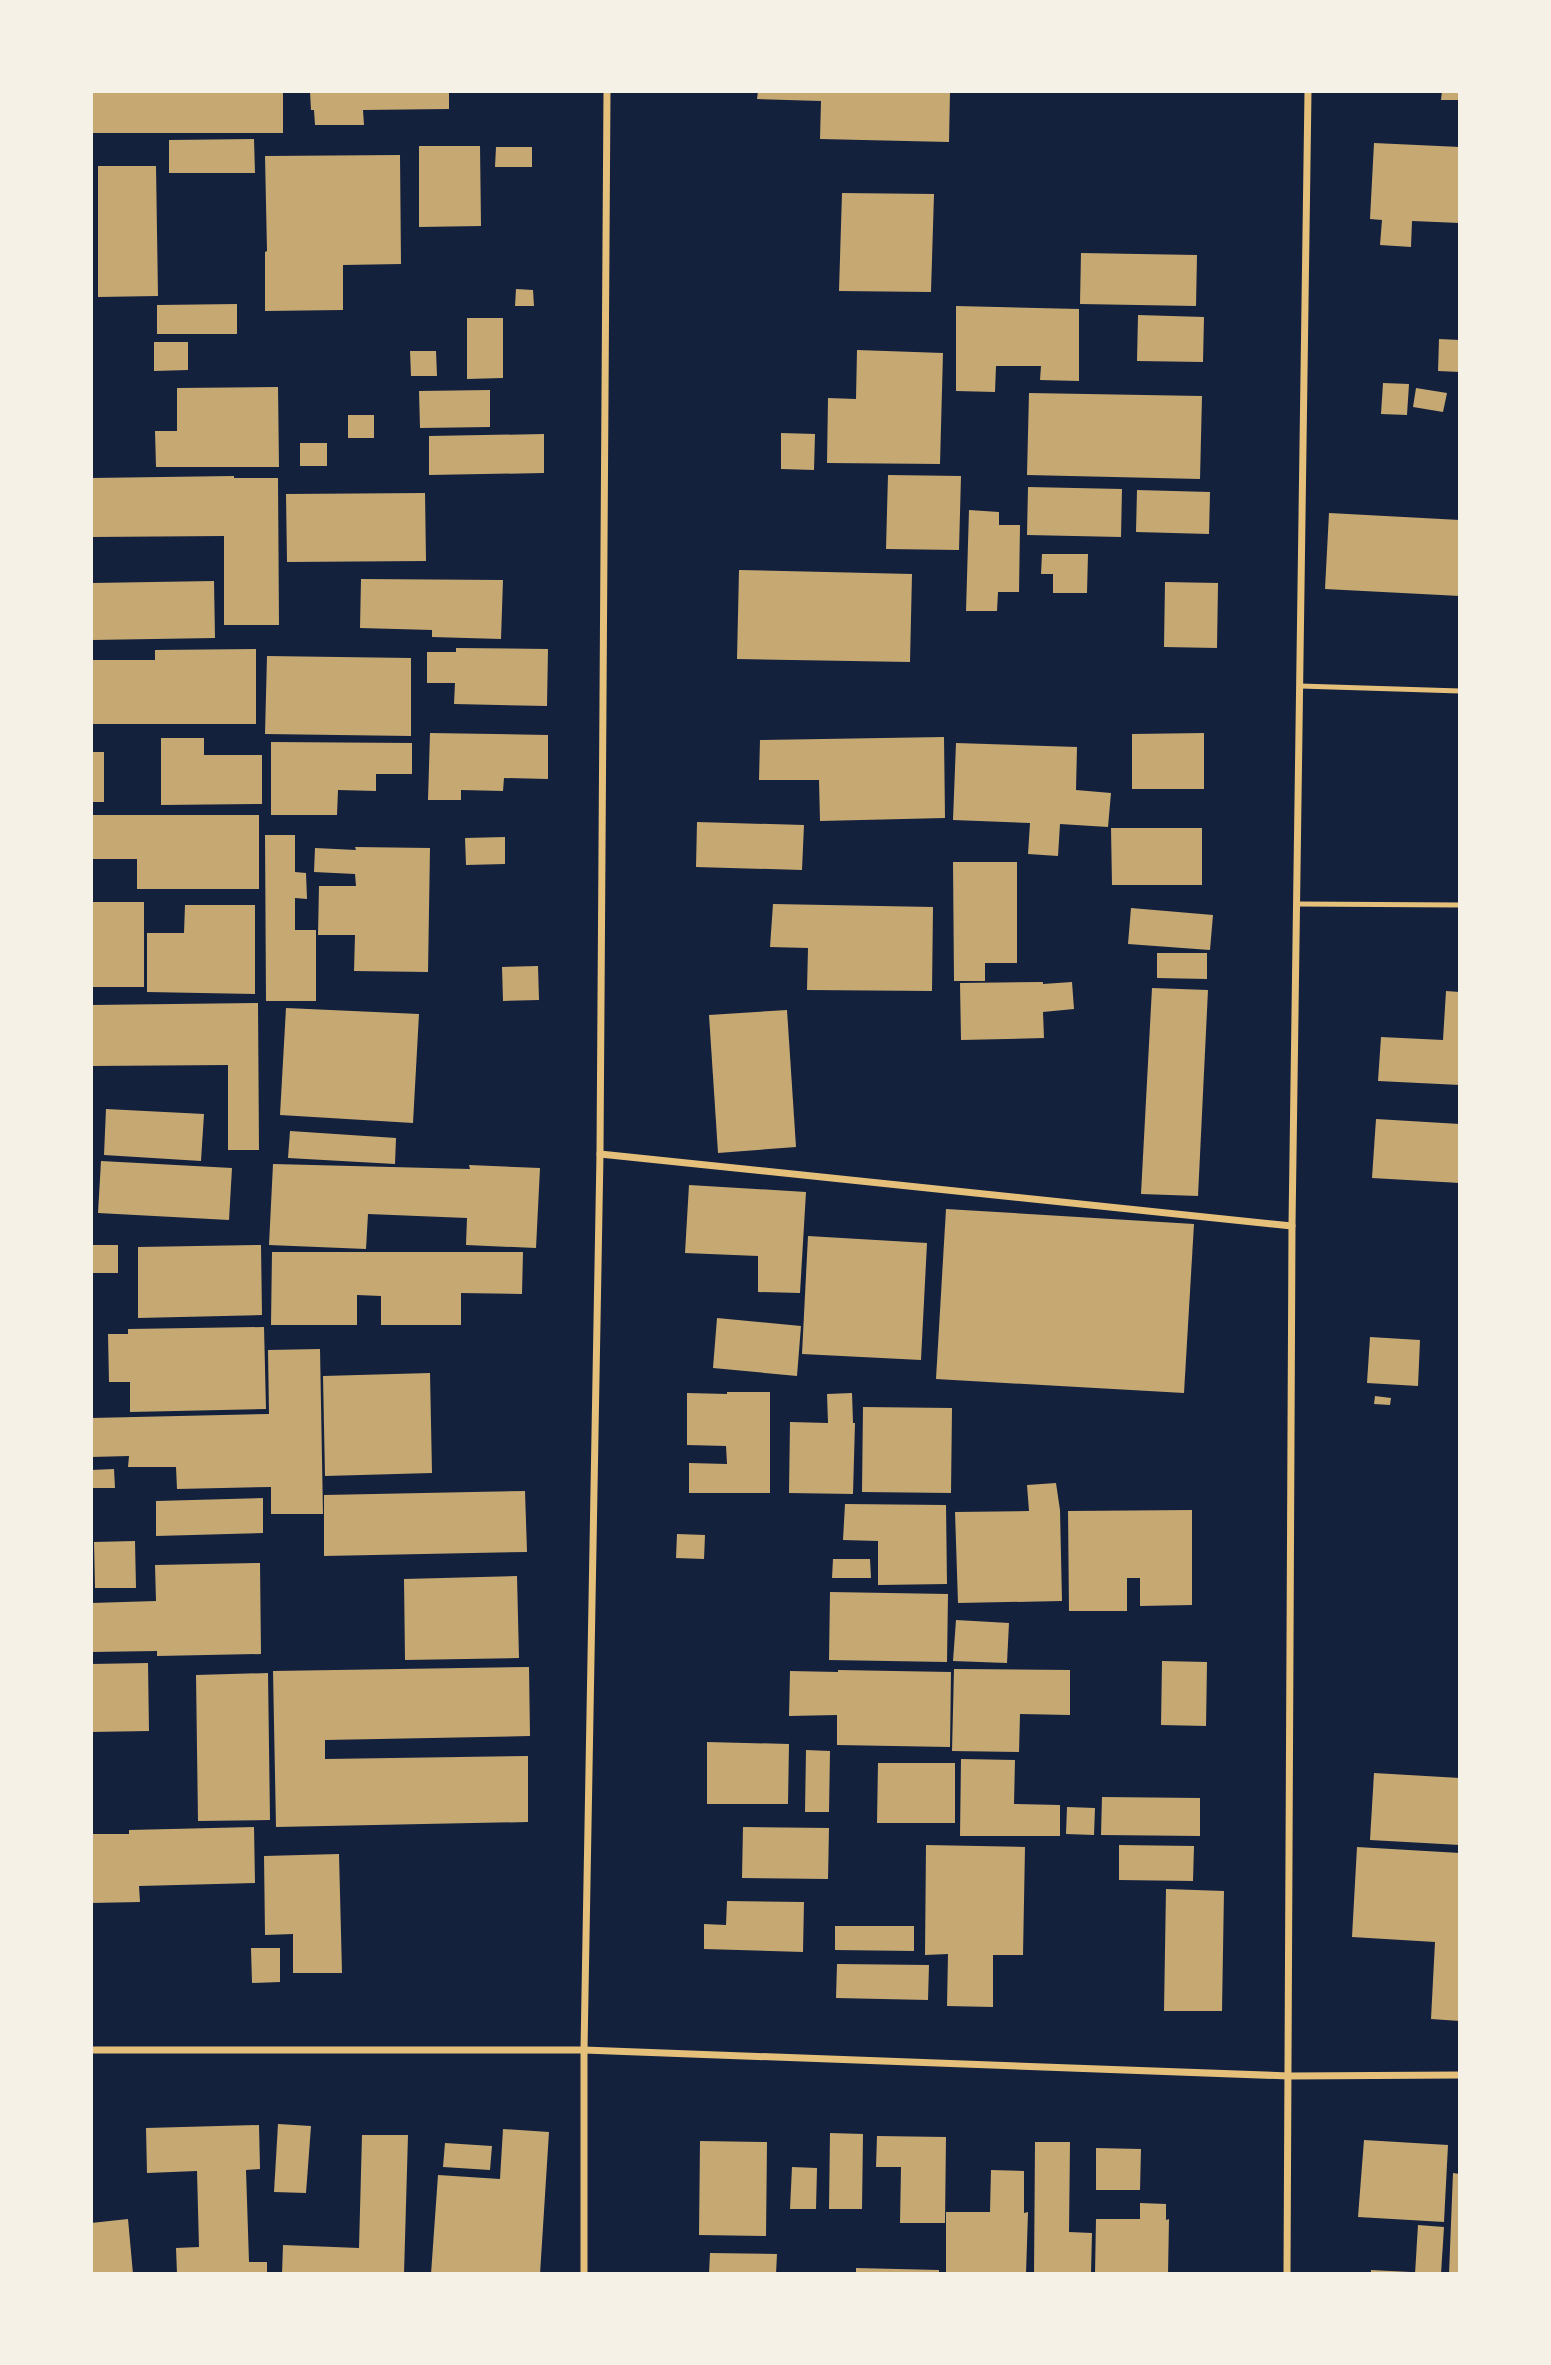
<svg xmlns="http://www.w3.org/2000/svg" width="1551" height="2365" viewBox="0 0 1551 2365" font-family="Figtree,sans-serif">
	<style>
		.building { fill: #c6a872 }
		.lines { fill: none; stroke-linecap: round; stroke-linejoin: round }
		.service { stroke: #e5c07b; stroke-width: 5 }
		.minor { stroke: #e5c07b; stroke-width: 7 }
	</style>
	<rect width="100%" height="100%" fill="#14213d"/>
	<g class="building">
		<rect x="91" y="91" width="192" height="42"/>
		<polygon points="310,91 449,91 449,109 363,110 364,125 315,125 314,110 311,110"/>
		<polygon points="758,91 950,91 949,142 820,139 821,101 757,99"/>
		<polygon points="1442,91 1460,91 1460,100 1441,100"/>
		<polygon points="254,139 255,173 169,173 169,140"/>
		<polygon points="1374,143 1460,147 1460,223 1412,221 1411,247 1380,245 1382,220 1370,219"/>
		<polygon points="419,146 480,146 481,226 419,227"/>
		<polygon points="496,147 532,147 532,167 495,167"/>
		<polygon points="400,155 401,264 343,265 343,310 265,311 265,252 267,251 265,156"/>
		<polygon points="98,166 156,166 158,296 98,297"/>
		<polygon points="842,193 934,194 931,292 839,291"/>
		<polygon points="1081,253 1197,255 1196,306 1080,304"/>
		<polygon points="516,289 533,290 534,306 515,306"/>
		<polygon points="237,304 237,334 157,334 157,305"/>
		<polygon points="956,306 1079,309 1079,381 1040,380 1041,366 996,366 995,392 956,391"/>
		<polygon points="1138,315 1204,317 1203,362 1137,361"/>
		<polygon points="467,318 503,318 503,378 467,379"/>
		<polygon points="1439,339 1460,340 1460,372 1438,371"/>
		<polygon points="154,342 188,342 188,370 154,371"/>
		<polygon points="857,350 943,353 940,464 827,463 828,398 856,399"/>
		<polygon points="410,351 436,351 437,376 411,376"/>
		<polygon points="1383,383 1409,384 1407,415 1381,414"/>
		<polygon points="278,387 279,467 156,467 155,431 177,431 177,388"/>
		<polygon points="1416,388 1447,393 1443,412 1413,407"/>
		<polygon points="490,390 490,427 420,428 419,391"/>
		<polygon points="1029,393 1202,396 1200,479 1027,475"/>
		<rect x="348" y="415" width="26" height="23"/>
		<polygon points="781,433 815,434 814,470 781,469"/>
		<polygon points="544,434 544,473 429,475 429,436"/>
		<rect x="300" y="443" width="27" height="23"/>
		<polygon points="888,475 961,476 959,550 886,549"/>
		<polygon points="234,476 234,478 278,478 279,625 224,625 224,536 91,537 91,478"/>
		<polygon points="1028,487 1122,489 1121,537 1027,535"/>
		<polygon points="1137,490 1210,492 1209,534 1136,532"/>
		<polygon points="425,493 426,561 287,562 286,494"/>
		<polygon points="969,510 999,512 999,525 1020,525 1019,592 998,592 997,611 966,611"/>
		<polygon points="1329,513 1460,520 1460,596 1325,589"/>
		<polygon points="1042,554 1088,554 1087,593 1053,593 1053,574 1041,574"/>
		<polygon points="739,570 912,574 910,662 737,659"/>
		<polygon points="361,579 503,580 501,639 432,637 432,630 360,628"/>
		<polygon points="214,581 215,638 92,640 92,583"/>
		<polygon points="1165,582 1218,583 1217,648 1164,647"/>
		<polygon points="456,648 548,649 547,706 454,704 455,683 427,683 427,652 456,652"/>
		<polygon points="256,649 256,724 91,724 91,660 155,660 155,650"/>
		<polygon points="267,656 411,658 411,736 265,734"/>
		<polygon points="430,733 548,735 548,779 504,778 503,791 461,790 461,800 428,800"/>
		<polygon points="1204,733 1204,789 1132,789 1132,734"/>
		<polygon points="944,737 945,818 820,821 819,780 759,780 760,740"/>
		<polygon points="161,738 204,738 204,755 262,755 262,804 161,805"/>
		<polygon points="271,742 412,743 412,774 376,774 376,791 338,790 337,815 271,815"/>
		<polygon points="956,743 1077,747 1076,790 1111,793 1108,827 1060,824 1058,856 1028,854 1030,823 953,820"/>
		<rect x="91" y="752" width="13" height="50"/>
		<polygon points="91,815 259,815 259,889 137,889 137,859 91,859"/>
		<polygon points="697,822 804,825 802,870 696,867"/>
		<polygon points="1111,828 1202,828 1202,885 1112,885"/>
		<polygon points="265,835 295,835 295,872 306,873 307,899 295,898 295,930 316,930 316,1001 266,1001"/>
		<polygon points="505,837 505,864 466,865 465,838"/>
		<polygon points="355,847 430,848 428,972 354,971 355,935 318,935 319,886 356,886 355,874 314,872 315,848 356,850"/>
		<polygon points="953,862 1017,862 1017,963 985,963 985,981 954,981"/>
		<rect x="91" y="902" width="53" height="85"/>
		<polygon points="773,904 933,907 932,991 807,990 808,948 770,947"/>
		<polygon points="185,905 255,905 255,994 147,992 147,933 184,933"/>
		<polygon points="1131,908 1213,915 1210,950 1128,944"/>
		<polygon points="1157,953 1207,953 1207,979 1157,978"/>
		<polygon points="538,966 539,1000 503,1001 502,967"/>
		<polygon points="1043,982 1043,984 1072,982 1074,1009 1043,1012 1044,1038 961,1040 960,983"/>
		<polygon points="1152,988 1208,990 1198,1196 1141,1194"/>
		<polygon points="1446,991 1460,992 1460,1085 1378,1081 1381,1037 1443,1040"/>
		<polygon points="258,1003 259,1150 228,1150 228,1065 91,1066 91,1005"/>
		<polygon points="286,1008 419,1014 413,1123 280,1115"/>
		<polygon points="787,1010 796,1147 718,1153 709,1015"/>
		<polygon points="106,1109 204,1114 201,1161 104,1155"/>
		<polygon points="1376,1119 1460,1124 1460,1183 1372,1178"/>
		<polygon points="290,1131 396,1138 395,1164 288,1158"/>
		<polygon points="101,1161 232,1168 229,1220 98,1213"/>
		<polygon points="273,1164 470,1169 469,1165 540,1168 536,1248 466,1245 467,1218 368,1214 366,1249 269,1245"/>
		<polygon points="689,1185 806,1192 800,1293 758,1292 758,1256 685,1253"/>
		<polygon points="946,1209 1194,1224 1184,1393 936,1379"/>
		<polygon points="808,1236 927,1243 921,1360 802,1354"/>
		<rect x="91" y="1245" width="27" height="28"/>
		<polygon points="261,1245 262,1315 138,1318 138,1247"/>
		<polygon points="272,1252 523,1252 522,1294 461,1293 461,1325 381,1325 381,1296 357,1295 357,1325 271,1325"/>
		<polygon points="717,1318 801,1326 797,1376 713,1368"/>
		<polygon points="264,1327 266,1409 130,1412 130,1382 109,1382 108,1334 128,1334 128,1329"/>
		<polygon points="1370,1337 1420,1340 1418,1386 1367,1383"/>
		<polygon points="320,1349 323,1514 271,1514 271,1487 177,1489 176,1467 128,1467 129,1456 91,1457 91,1418 269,1414 268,1350"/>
		<polygon points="430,1373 432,1473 325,1476 323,1376"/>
		<polygon points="727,1392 770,1392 770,1493 689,1493 689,1463 727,1464 726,1446 687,1445 687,1393 727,1394"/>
		<polygon points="852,1393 853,1423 855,1423 853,1494 789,1493 790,1422 828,1423 827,1394"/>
		<polygon points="1375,1396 1391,1398 1390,1405 1374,1404"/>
		<polygon points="863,1407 952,1408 951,1493 862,1492"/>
		<polygon points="114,1469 115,1488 91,1488 91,1470"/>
		<polygon points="1056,1483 1060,1510 1062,1601 958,1603 955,1512 1029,1511 1027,1485"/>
		<polygon points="525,1491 527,1552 324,1556 324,1495"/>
		<polygon points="263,1498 263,1533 156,1536 156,1501"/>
		<polygon points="845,1504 946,1505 947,1584 878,1585 878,1541 843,1540"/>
		<polygon points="1192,1510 1192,1605 1140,1606 1140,1578 1127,1578 1127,1611 1069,1611 1068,1511"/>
		<polygon points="677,1534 705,1535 704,1559 676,1558"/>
		<polygon points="135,1541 136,1588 95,1588 94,1542"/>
		<polygon points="833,1559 870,1559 871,1578 832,1578"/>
		<polygon points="260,1563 261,1654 157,1656 157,1651 91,1652 91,1603 156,1601 155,1565"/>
		<polygon points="517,1576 519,1658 405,1660 404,1579"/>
		<polygon points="830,1592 948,1594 947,1662 829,1660"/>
		<polygon points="956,1620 1009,1623 1007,1663 953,1661"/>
		<polygon points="1162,1661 1207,1662 1206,1726 1161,1725"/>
		<polygon points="148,1663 149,1731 91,1732 91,1664"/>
		<polygon points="529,1667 530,1736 325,1740 325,1759 528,1756 528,1822 276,1827 273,1671"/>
		<polygon points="954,1669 1070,1670 1070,1715 1020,1714 1019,1752 952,1751"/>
		<polygon points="838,1670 951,1672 950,1747 837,1745 837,1715 789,1716 790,1671 838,1672"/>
		<polygon points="268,1673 270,1820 198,1821 196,1675"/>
		<polygon points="707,1742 789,1744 788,1804 707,1804"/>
		<polygon points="806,1750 830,1751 829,1812 805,1812"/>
		<polygon points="961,1759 1015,1760 1014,1804 1060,1805 1060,1836 960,1836"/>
		<polygon points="878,1763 955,1763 955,1823 877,1823"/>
		<polygon points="1374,1773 1460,1778 1460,1845 1370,1840"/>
		<polygon points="1102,1797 1200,1798 1200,1836 1101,1835"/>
		<polygon points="1067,1807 1095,1808 1094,1835 1066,1834"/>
		<polygon points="254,1827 255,1883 139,1886 140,1902 91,1903 91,1834 129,1834 129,1830"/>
		<polygon points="743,1827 829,1828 828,1879 742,1878"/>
		<polygon points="926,1845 1025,1847 1023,1955 993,1955 993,2007 947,2006 948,1954 925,1955"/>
		<polygon points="1119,1845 1194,1846 1193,1881 1119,1880"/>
		<polygon points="1357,1847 1460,1853 1460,2021 1431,2019 1435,1942 1352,1937"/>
		<polygon points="339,1854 342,1973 293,1973 293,1934 265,1935 264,1856"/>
		<polygon points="1166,1889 1224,1891 1222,2011 1164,2011"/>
		<polygon points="727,1901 804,1902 803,1952 704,1949 704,1924 726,1925"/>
		<polygon points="835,1926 914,1926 914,1951 835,1950"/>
		<polygon points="251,1948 280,1948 280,1982 252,1983"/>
		<polygon points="837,1964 929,1965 928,2000 836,1998"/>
		<polygon points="278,2124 311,2126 306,2193 274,2192"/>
		<polygon points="259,2125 260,2169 246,2170 249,2262 267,2262 267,2274 177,2274 176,2248 199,2247 197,2171 147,2173 146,2128"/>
		<polygon points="503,2129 549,2132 540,2274 431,2274 438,2175 500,2179"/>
		<polygon points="830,2133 863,2134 862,2209 829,2209"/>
		<polygon points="362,2135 408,2135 404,2274 282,2274 283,2245 359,2248"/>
		<polygon points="877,2136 946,2137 945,2223 900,2223 901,2167 876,2167"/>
		<polygon points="1364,2140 1448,2145 1444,2222 1358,2217"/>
		<polygon points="700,2141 767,2142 766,2236 699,2235"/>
		<polygon points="1035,2142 1070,2142 1069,2232 1092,2233 1091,2274 1034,2274"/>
		<polygon points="445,2143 492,2146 490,2170 443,2167"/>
		<polygon points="1096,2148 1141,2149 1140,2190 1096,2190"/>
		<polygon points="792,2167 817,2168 816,2209 790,2209"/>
		<polygon points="991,2170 1024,2171 1024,2213 1028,2212 1026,2274 946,2274 946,2212 990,2212"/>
		<polygon points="1453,2173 1460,2174 1460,2274 1449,2274"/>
		<polygon points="1140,2203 1166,2204 1166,2220 1169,2219 1168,2274 1095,2274 1096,2219 1140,2219"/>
		<polygon points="128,2219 133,2274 91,2274 91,2223"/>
		<polygon points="1418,2225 1444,2227 1441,2274 1415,2274"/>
		<polygon points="710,2253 777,2254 776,2274 709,2274"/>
		<polygon points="856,2268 939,2270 939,2274 856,2274"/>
		<polygon points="1371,2270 1411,2272 1410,2274 1371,2274"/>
	</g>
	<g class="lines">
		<g class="service">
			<polyline points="1300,686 1460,691"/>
			<polyline points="1297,904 1460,905"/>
		</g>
		<g class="minor">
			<polyline points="600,1154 1292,1226"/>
			<polyline points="91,2050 584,2050 1289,2076 1460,2075"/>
			<polyline points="584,2274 584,2050 600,1154 607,91"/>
			<polyline points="1287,2274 1292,1226 1308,91"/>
		</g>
	</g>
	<rect width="1551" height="2365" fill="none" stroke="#f6f1e7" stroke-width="186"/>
</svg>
